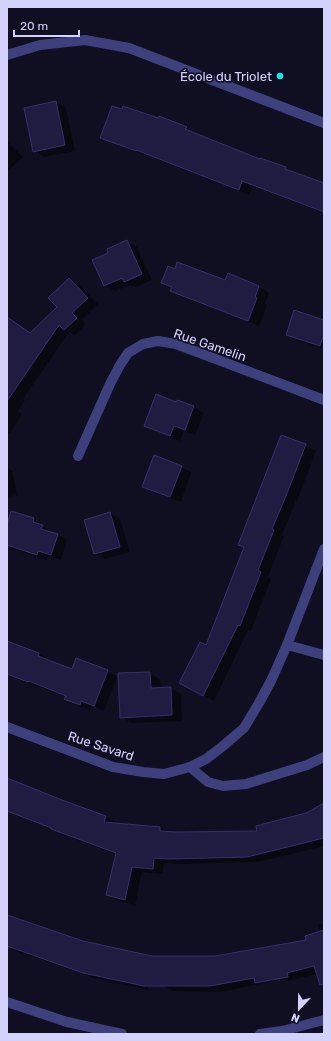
<svg xmlns="http://www.w3.org/2000/svg" width="331" height="1041" viewBox="0 0 331 1041" font-family="Rubik,sans-serif">
	<style>
		.shadow { fill: #0007 }
		.building { fill: #201c41; stroke: #362f6c }
		.lines { fill: none; stroke-linecap: round; stroke-linejoin: round }
		.minor { stroke: #3d407d; stroke-width: 10 }
		.poi-dot { fill: #0ee9ec; stroke: #100f21; stroke-width: 1.5 }
		.labels { text-anchor: middle; dominant-baseline: central; stroke-width: 3.5; stroke-linejoin: round; paint-order: stroke }
		.poi-label { font-size: 13px; fill: #d3d2fc; stroke: #100f21; text-anchor: end }
		.street-label { font-size: 13px; fill: #d3d2fc; stroke: #100f21 }
	</style>
	<rect width="100%" height="100%" fill="#100f21"/>
	<g class="shadow">
		<polygon points="56,102 66,108 75,151 44,157 34,151"/>
		<polygon points="186,128 196,134 196,135 260,161 261,159 286,168 296,174 324,184 324,213 253,186 249,195 147,155 147,156 112,143 102,138"/>
		<polygon points="7,141 23,157 7,172"/>
		<polygon points="127,241 137,247 152,280 135,287 130,285 115,291 105,285 110,253"/>
		<polygon points="228,274 259,287 269,293 265,304 267,305 259,326 182,296 172,290 172,288 162,283 225,281"/>
		<polygon points="69,279 79,285 98,304 82,320 86,324 75,335 69,332 23,399 25,400 18,411 22,414 10,434 7,432 7,341 30,334 58,307"/>
		<polygon points="324,321 324,349 297,340 287,334"/>
		<polygon points="177,403 193,407 204,413 195,435 184,431 180,441 155,431 145,425"/>
		<polygon points="305,445 316,451 297,501 296,501 282,535 284,536 268,577 271,579 251,631 248,630 214,701 190,689 245,548 239,544"/>
		<polygon points="7,460 8,468 12,470 17,495 7,497"/>
		<polygon points="181,467 191,472 181,502 154,492 143,486"/>
		<polygon points="12,512 34,519 44,525 43,526 52,532 52,533 57,534 67,540 61,560 48,556 47,560 12,549 7,546 7,527"/>
		<polygon points="110,513 120,519 130,552 105,559 95,553"/>
		<polygon points="7,642 39,653 49,659 48,661 72,670 107,671 117,677 104,711 92,706 90,710 76,705 66,699 66,697 7,675"/>
		<polygon points="150,673 160,679 161,689 171,688 181,694 182,721 131,723 121,717"/>
		<polygon points="7,779 62,800 106,817 116,822 116,824 160,828 167,832 258,832 306,814 324,804 324,846 258,862 180,864 164,863 163,874 142,872 135,905 118,901 108,895 117,855 62,834 7,811"/>
		<polygon points="7,916 83,942 152,961 148,990 94,978 7,948"/>
		<polygon points="324,923 324,972 288,981 284,979 221,992 173,991 162,985 216,957 307,941 320,933 318,925"/>
	</g>
	<g class="building">
		<polygon points="56,101 65,145 33,152 24,108"/>
		<polygon points="112,106 122,109 123,106 158,118 159,116 187,127 185,129 260,159 260,158 286,167 285,169 324,183 324,212 242,181 239,190 136,150 136,151 100,138"/>
		<polygon points="127,240 142,274 124,282 122,278 104,286 92,260 108,253 107,249"/>
		<polygon points="177,262 225,280 228,273 259,286 255,297 257,298 248,321 170,291 172,287 161,283 168,266 175,269"/>
		<polygon points="69,278 88,298 72,313 77,318 64,330 59,325 7,401 7,317 30,333 57,307 48,298"/>
		<polygon points="294,310 324,320 324,333 320,346 286,335"/>
		<polygon points="156,394 176,402 177,400 194,406 185,430 174,426 170,436 144,426"/>
		<polygon points="281,435 306,444 286,496 272,529 274,530 258,570 261,572 240,626 238,625 203,696 179,683 200,642 206,645 244,547 238,545"/>
		<polygon points="154,455 182,466 170,497 142,487"/>
		<polygon points="11,511 34,518 33,522 43,525 41,529 58,534 51,555 38,551 37,555 7,545 7,524"/>
		<polygon points="110,512 120,547 94,554 84,520"/>
		<polygon points="7,641 39,653 38,656 72,669 76,658 108,670 94,706 81,701 80,705 64,699 66,696 29,681 28,682 7,674"/>
		<polygon points="150,672 151,688 171,687 172,715 120,718 118,673"/>
		<polygon points="7,778 62,800 106,816 104,822 160,827 160,831 177,832 257,831 256,826 306,813 324,803 324,838 247,857 169,859 154,858 153,869 132,867 125,900 106,895 116,853 51,829 51,828 7,811"/>
		<polygon points="7,915 83,941 152,956 215,956 306,940 305,936 324,930 324,984 320,985 314,966 287,973 288,977 255,983 254,978 210,986 144,986 83,973 7,946"/>
	</g>
	<g class="lines">
		<g class="minor">
			<polyline points="7,55 40,45 85,40 129,48 324,123"/>
			<polyline points="78,456 110,384 120,365 128,353 143,344 158,341 176,344 324,400"/>
			<polyline points="287,645 324,655"/>
			<polyline points="7,727 113,767 143,772 164,774 190,767 206,759 223,746 244,728 259,703 271,681 287,645 324,549"/>
			<polyline points="190,767 208,782 223,786 246,784 307,765 324,757"/>
			<polyline points="7,1002 67,1022 122,1034"/>
			<polyline points="260,1034 282,1031 324,1020"/>
		</g>
	</g>
	<circle class="poi-dot" cx="280" cy="76" r="4"/>
	<g class="labels">
		<g class="poi-label">
			<text x="272" y="76">École du Triolet</text>
		</g>
		<g class="street-label">
			<text transform="translate(210 345) rotate(19)">Rue Gamelin</text>
			<text transform="translate(101 746) rotate(18)">Rue Savard</text>
		</g>
	</g>
	<rect width="331" height="1041" fill="none" stroke="#d3d2fc" stroke-width="16"/>
	<g transform="translate(299 1009) rotate(202)" stroke="#100f21" stroke-width="3" paint-order="stroke">
	<path d="M0-3L7 15L0 10L-7 15Z" fill="#d3d2fc"/>
	<text y="-6" font-size="11" font-weight="bold" text-anchor="middle" fill="#d3d2fc">N</text>
	</g>
	<path d="M14 30v6h65v-6" fill="none" stroke="#d3d2fc" stroke-width="2"/>
	<text x="20" y="30" font-size="12" fill="#d3d2fc" stroke="#100f21" stroke-width="3" paint-order="stroke">20 m</text>
</svg>
